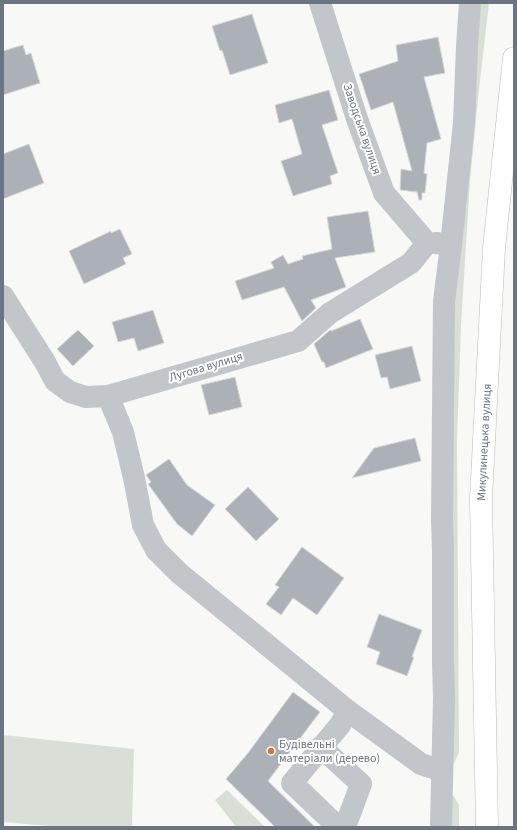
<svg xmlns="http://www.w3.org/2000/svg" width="517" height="830" viewBox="0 0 517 830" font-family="'Source Sans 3',sans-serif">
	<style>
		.green { fill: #d9ded7 }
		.building { fill: #acb1b7; stroke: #d9dad8 }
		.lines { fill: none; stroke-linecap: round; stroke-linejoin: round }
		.highway-casing { stroke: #b7b9bd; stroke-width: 23 }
		.minor { stroke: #c2c5c9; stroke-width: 22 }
		.highway { stroke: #fff; stroke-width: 22 }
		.poi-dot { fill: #cf763f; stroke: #fff; stroke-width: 1.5 }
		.labels { text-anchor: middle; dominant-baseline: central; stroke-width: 4; stroke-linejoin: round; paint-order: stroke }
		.street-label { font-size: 12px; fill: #6b7483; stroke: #fff }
		.poi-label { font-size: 12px; fill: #6b7483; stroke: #fff; text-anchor: start }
	</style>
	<rect width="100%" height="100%" fill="#f8f8f6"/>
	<g class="green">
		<polygon points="479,3 489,3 479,89 470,181 461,325 457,441 459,752 453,766 450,752 453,326 462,179"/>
		<polygon points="3,735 134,749 132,827 60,827 3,822"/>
		<polygon points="227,790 265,827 236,827 215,800"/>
		<polygon points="453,795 459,805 459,827 450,827 450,804"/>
	</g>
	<g class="building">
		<polygon points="252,14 268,63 230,75 222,50 220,51 212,26"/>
		<polygon points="438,37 445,73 424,77 441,139 427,143 424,173 427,174 425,193 422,193 422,200 419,200 417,192 400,190 401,169 412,171 393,102 371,110 359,74 398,61 396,45"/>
		<polygon points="23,45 26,55 31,53 40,83 3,95 3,51"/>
		<polygon points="329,90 338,120 322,125 338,173 330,176 332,184 293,196 281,161 302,154 292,119 279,123 275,105"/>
		<polygon points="29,144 44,183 3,199 3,154"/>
		<polygon points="368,211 375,252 335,258 346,287 311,300 316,308 302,321 284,287 242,300 235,281 274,268 271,262 283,255 288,264 303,259 302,256 332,249 327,217"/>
		<polygon points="120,229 132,254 123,258 126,264 84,284 69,251 111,231 111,233"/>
		<polygon points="153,310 164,343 138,351 134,338 118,342 112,322"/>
		<polygon points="360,319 373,349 326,368 324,362 322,362 314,344 330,330 331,331"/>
		<polygon points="78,330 94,346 73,366 57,349"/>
		<polygon points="412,346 421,381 390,389 387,377 381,378 375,355"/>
		<polygon points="235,377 242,407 209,415 201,385"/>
		<polygon points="415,438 421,461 352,478 374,448"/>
		<polygon points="169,459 187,485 215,505 192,536 177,524 148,484 151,482 146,475"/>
		<polygon points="248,487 279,519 256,541 225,509"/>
		<polygon points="302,547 344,578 317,615 293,598 281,615 266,604 279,587 275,585"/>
		<polygon points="379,614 422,630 412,657 414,657 407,676 376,664 380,652 367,647"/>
		<polygon points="293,692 320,712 268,781 315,827 275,827 226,779 248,753"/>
	</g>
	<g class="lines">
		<g class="highway-casing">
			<g id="highway">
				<path id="s1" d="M487,827l-6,-328 13,-251 20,-190"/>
			</g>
		</g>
		<g class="minor">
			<polyline points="320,3 357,119 384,193 427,243"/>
			<polyline points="436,243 451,245 464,123 467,46 470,3"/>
			<polyline points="3,296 45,362 55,381 70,392 86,397 108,396 298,341 330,313 411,263 427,243"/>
			<polyline points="108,396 123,432 134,478 143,525 156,550 179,573 348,711 421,764 442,771"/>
			<polyline points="321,747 361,784 345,827"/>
			<polyline points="338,827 292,783 340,725 348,711"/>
			<polyline points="441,827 444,698 443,661 443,552 442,520 444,301 451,245"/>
		</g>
		<use href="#highway" class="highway"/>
	</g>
	<circle class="poi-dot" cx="271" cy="751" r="4"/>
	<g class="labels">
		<g class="street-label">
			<text transform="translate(362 129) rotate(71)">Заводська вулиця</text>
			<text transform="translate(206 367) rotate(-17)">Лугова вулиця</text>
			<text stroke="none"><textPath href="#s1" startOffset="385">Микулинецька вулиця</textPath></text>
		</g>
		<g class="poi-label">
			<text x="279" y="744">Будівельні<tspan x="279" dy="14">матеріали (дерево)</tspan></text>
		</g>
	</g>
	<rect width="517" height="830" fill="none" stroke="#6b7483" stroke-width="8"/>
</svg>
